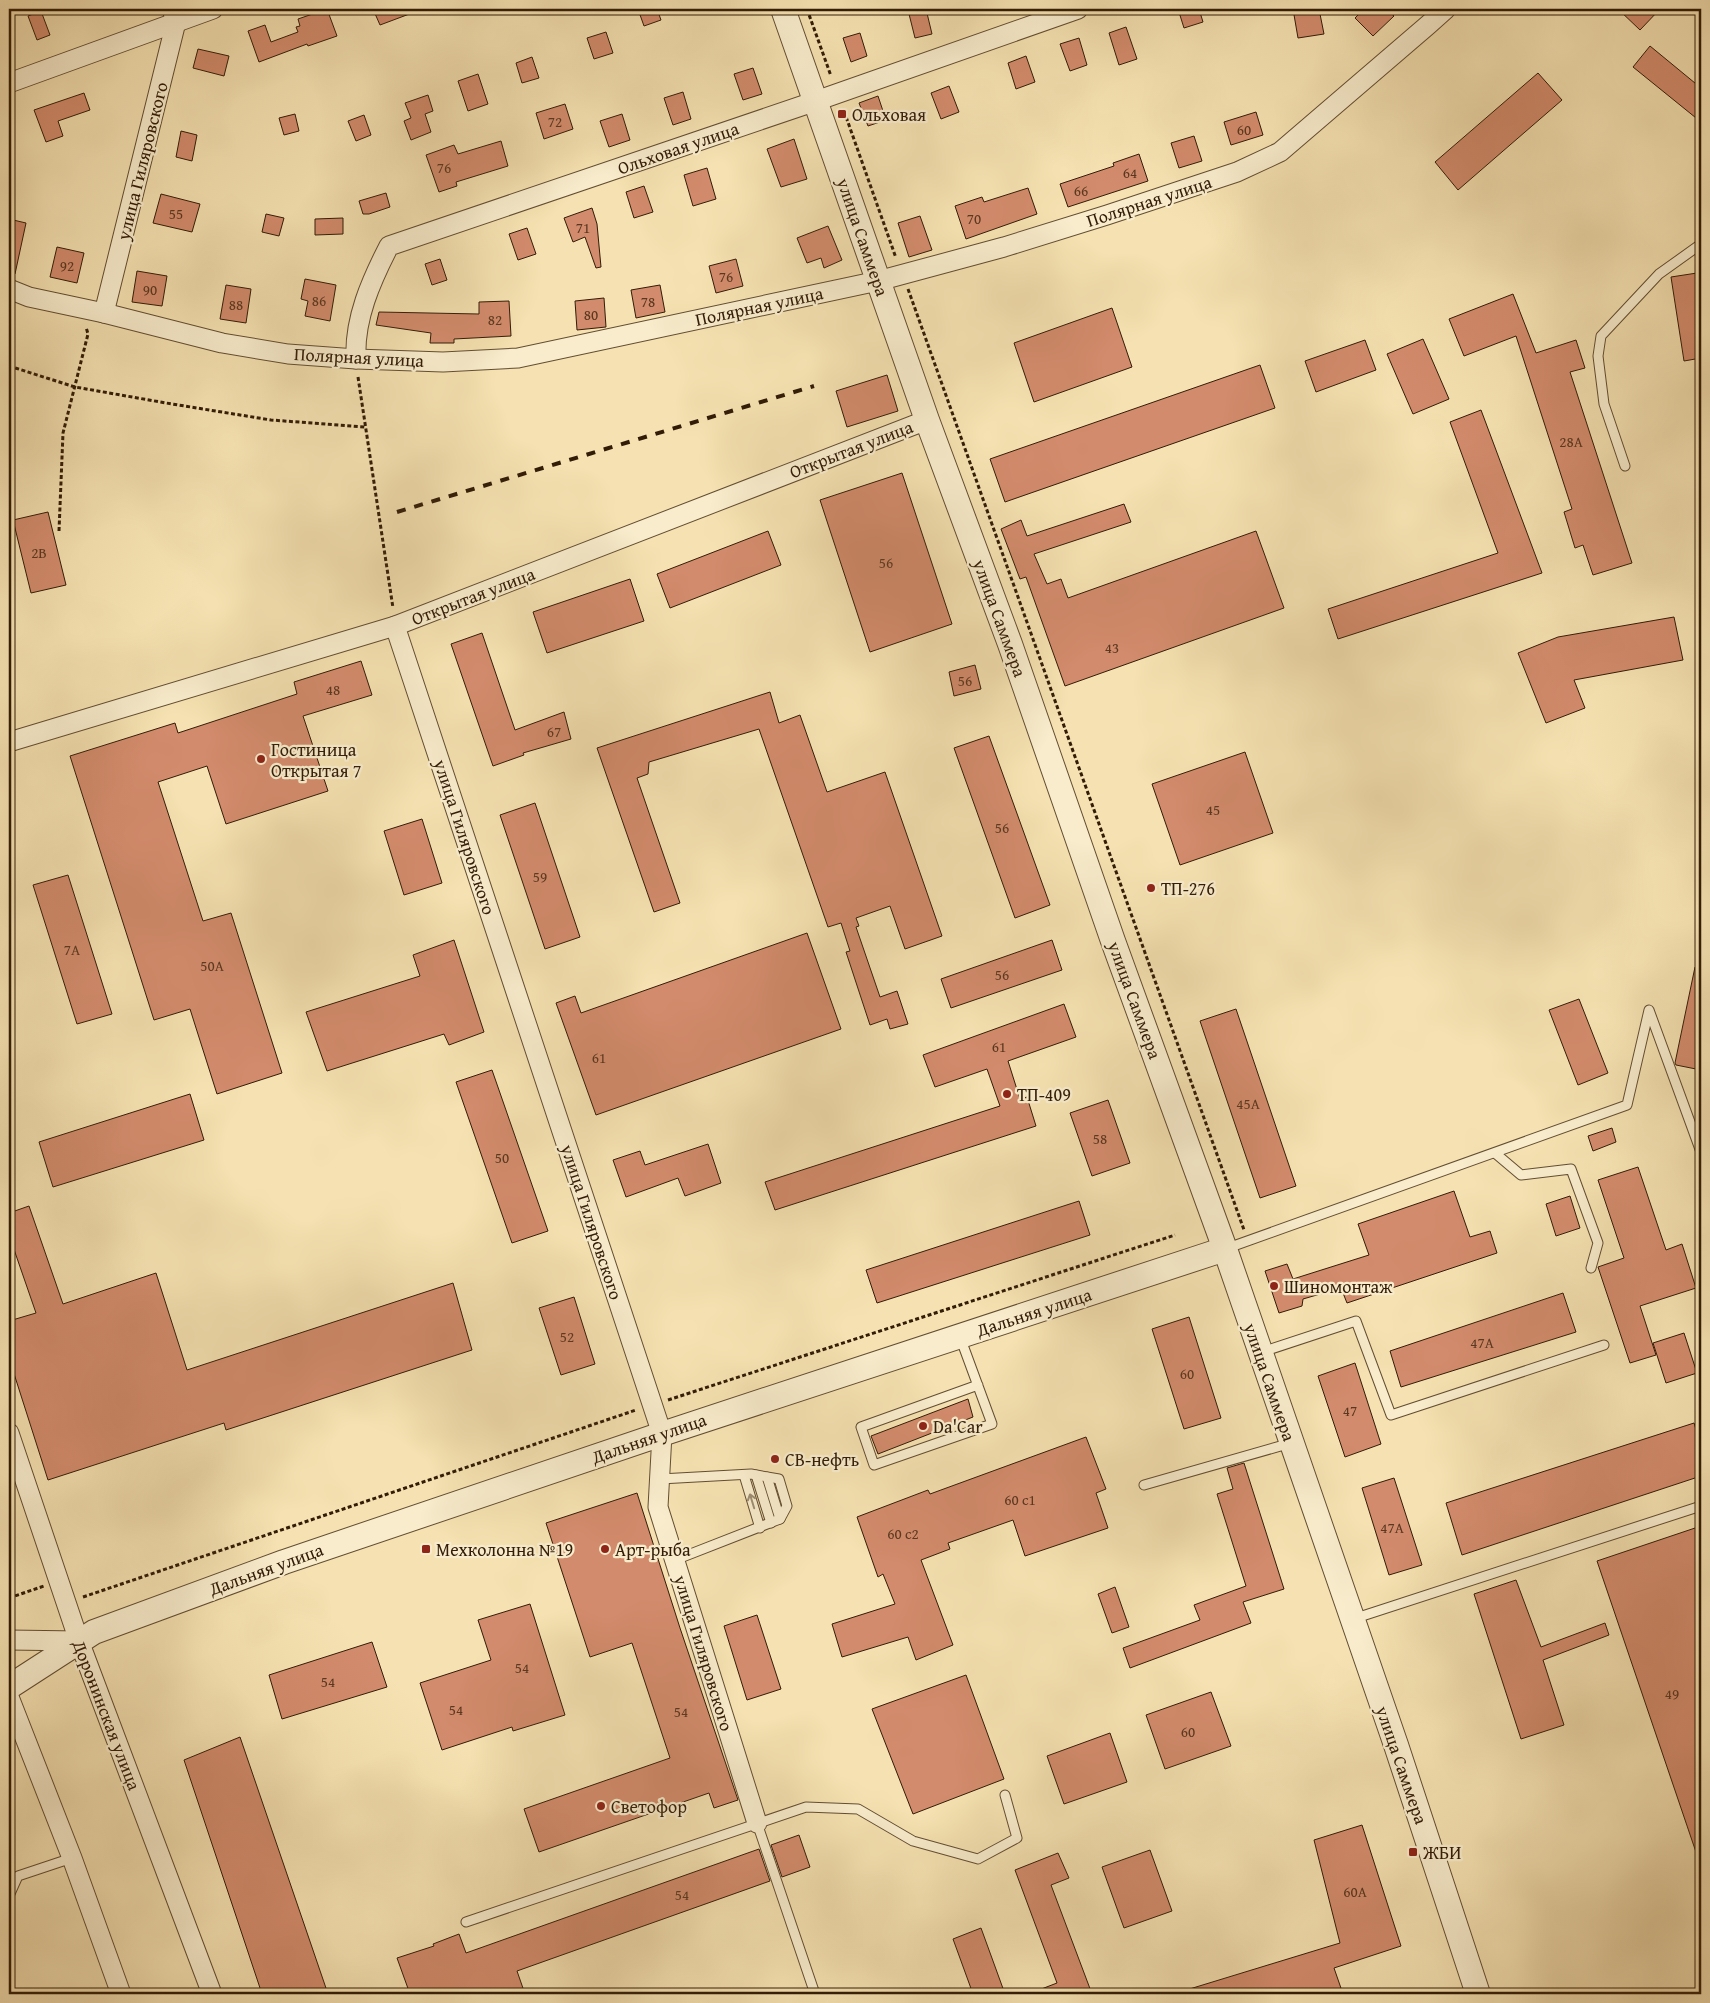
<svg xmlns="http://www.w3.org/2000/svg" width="1710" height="2003" viewBox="0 0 1710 2003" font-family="'Gentium Book Plus',serif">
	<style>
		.building { fill: #d28b6c; stroke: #321c07 }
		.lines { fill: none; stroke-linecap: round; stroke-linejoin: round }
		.service-casing { stroke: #634d32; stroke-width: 11 }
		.minor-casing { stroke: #634d32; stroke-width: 21 }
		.tertiary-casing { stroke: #634d32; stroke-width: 26 }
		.path { stroke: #321c07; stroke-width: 3; stroke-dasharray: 4 2.5; stroke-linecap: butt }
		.service { stroke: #f8eccc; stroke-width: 9 }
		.minor { stroke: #f8eccc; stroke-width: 19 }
		.tertiary { stroke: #f8eccc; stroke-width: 24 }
		.rail { stroke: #321c07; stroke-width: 4; stroke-dasharray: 9 9; stroke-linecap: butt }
		.oneway { stroke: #9f8e73 }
		.poi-dot { fill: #8f2418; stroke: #f8eccc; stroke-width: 2 }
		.labels { text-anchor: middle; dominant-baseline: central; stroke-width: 4.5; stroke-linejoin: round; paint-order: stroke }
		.number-label { font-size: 15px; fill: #5a3820 }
		.poi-label { font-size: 18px; fill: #321c07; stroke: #f8eccc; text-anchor: start }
		.street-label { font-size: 18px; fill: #321c07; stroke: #f8eccc }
	</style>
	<rect width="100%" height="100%" fill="#f5e1b1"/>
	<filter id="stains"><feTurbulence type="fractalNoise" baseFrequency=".004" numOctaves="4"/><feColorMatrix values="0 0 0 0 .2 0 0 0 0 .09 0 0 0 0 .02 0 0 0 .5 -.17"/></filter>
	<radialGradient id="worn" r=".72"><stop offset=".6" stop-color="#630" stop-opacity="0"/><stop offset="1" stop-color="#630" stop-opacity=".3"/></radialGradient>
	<g class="building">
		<polygon points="327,9 337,36 308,46 307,44 259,62 248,31 265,25 271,42 298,32 296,27 300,26 298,19"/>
		<polygon points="373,9 420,9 420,10 380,25"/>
		<polygon points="648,9 657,9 661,20 644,26 639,12"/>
		<polygon points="926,9 932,34 915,38 909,14"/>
		<polygon points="1178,9 1199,9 1203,22 1184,28"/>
		<polygon points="1293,9 1319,9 1324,34 1298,38"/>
		<polygon points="1364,9 1386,9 1394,16 1373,36 1355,18"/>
		<polygon points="1618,9 1660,9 1640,30"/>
		<polygon points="41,11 50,35 37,40 28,16"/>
		<polygon points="1126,27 1137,59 1119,65 1109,33"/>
		<polygon points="606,32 613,53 594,59 587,38"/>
		<polygon points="860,33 867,56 851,62 843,38"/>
		<polygon points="1079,38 1087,65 1070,71 1060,44"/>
		<polygon points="1650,46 1701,88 1701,122 1633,67"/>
		<polygon points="198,49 229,56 224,76 193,68"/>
		<polygon points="1026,56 1035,82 1016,89 1008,63"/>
		<polygon points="532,57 539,78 522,83 516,63"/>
		<polygon points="753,68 762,94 743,100 734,74"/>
		<polygon points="1538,73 1562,100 1458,190 1435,162"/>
		<polygon points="478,74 488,104 468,111 458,81"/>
		<polygon points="949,86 959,112 941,119 931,93"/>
		<polygon points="683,92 691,119 673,125 664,98"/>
		<polygon points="84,93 90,110 58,121 63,136 46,142 34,110"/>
		<polygon points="428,95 433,111 425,114 431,132 411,140 404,121 411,118 405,103"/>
		<polygon points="878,96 886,120 868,126 859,103"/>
		<polygon points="565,104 573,129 544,139 536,113"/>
		<polygon points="1256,112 1263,135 1231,145 1224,122"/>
		<polygon points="295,114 299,131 284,135 279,118"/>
		<polygon points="622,114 630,140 609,147 600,121"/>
		<polygon points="364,115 371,135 356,141 348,121"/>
		<polygon points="181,131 197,135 192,161 176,157"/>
		<polygon points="1194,136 1202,161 1179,168 1171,143"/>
		<polygon points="794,139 807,179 781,187 767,149"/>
		<polygon points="501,141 508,166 456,182 457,186 439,192 426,155 454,145 458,154"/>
		<polygon points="1139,154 1148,181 1068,207 1060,184 1114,166 1113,163"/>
		<polygon points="707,168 716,199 693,206 684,175"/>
		<polygon points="644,186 653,212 634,218 626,192"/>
		<polygon points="1028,188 1037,214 966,239 955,206 982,197 984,202"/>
		<polygon points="386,193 390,207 369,214 363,214 359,201"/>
		<polygon points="161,194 200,204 192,232 153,223"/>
		<polygon points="592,208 597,224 601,267 596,268 585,237 573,242 564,218"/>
		<polygon points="266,214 284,218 279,236 262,232"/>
		<polygon points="920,216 932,250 909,257 898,223"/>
		<polygon points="343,218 343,234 315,235 315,219"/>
		<polygon points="9,219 26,223 15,274 9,273"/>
		<polygon points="828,226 842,260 824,268 821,258 807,263 797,238"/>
		<polygon points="527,228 536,254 518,260 509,234"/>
		<polygon points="57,247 84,253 77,283 50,277"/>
		<polygon points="440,259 447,280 432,285 425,264"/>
		<polygon points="736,259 743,286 716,293 709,266"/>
		<polygon points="137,271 167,276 162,306 132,302"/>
		<polygon points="1697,273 1701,301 1701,358 1684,361 1671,277"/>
		<polygon points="305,279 336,285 330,321 305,316 308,301 301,299"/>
		<polygon points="226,285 251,289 246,323 220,319"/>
		<polygon points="660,285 665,312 636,318 631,290"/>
		<polygon points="1513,294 1536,353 1576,340 1585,368 1570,372 1632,563 1593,575 1583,545 1575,548 1564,512 1572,509 1516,336 1464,356 1449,319"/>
		<polygon points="604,298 606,327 577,330 575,301"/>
		<polygon points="509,301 511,336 454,339 454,343 430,343 431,333 376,325 379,312 479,314 479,302"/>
		<polygon points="1112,308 1132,367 1034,402 1014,343"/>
		<polygon points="1423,339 1449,399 1413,414 1387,354"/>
		<polygon points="1365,340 1376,370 1316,392 1305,361"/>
		<polygon points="1260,365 1275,408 1005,502 990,459"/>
		<polygon points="887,375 898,411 847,427 836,391"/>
		<polygon points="1481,410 1542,573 1338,639 1328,609 1498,553 1450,422"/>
		<polygon points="902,473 952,624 870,652 820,500"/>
		<polygon points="1124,504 1131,522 1034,554 1047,584 1061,579 1068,598 1256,531 1284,608 1065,686 1026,577 1020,579 1001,529 1021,520 1027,536"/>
		<polygon points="48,512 66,585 31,593 13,520"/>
		<polygon points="768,531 781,565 670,608 657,574"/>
		<polygon points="630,579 644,621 547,653 533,612"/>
		<polygon points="1674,617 1683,660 1574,680 1585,708 1546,723 1518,653 1558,637"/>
		<polygon points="482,633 515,730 564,712 571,739 523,753 524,755 493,766 451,644"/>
		<polygon points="361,661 372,695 303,716 328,791 226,824 207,766 158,782 203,921 231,913 282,1073 217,1094 190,1009 154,1020 70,756 175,723 178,733 297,694 294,682"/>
		<polygon points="975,665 981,689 954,696 949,672"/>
		<polygon points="770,692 779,723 800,715 827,792 885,772 942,936 905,949 890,906 856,918 859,926 856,927 880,997 897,991 908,1024 890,1029 887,1019 870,1025 846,952 850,951 841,923 828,927 759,729 649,762 648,774 637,778 680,903 654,912 597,748"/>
		<polygon points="989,736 1050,905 1015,918 954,748"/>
		<polygon points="1245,752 1273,833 1180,865 1152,784"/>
		<polygon points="535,803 580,937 545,949 500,815"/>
		<polygon points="422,819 442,883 404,895 384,831"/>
		<polygon points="68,875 112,1014 77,1024 33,885"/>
		<polygon points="807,933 841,1029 596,1115 556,1003 575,996 581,1013"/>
		<polygon points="454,940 484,1032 449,1045 444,1034 327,1071 306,1012 420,976 413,955"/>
		<polygon points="1052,940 1062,970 951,1008 941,979"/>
		<polygon points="1695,967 1701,968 1701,1070 1676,1065 1675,1063"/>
		<polygon points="1579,999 1608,1073 1578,1085 1549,1010"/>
		<polygon points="1064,1004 1076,1037 1008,1061 1020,1099 1027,1097 1036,1126 775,1210 765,1182 1000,1106 987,1069 935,1087 923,1055"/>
		<polygon points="1236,1009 1296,1186 1260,1198 1200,1021"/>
		<polygon points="492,1070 548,1231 512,1243 456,1082"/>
		<polygon points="190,1094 204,1140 53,1187 39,1142"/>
		<polygon points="1108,1100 1130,1163 1092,1176 1070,1113"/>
		<polygon points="1612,1128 1616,1142 1593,1151 1588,1136"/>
		<polygon points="708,1144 721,1183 685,1196 678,1178 626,1197 613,1160 640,1151 645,1165"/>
		<polygon points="1638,1167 1666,1250 1682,1244 1696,1288 1640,1306 1656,1355 1630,1363 1598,1267 1624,1258 1598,1180"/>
		<polygon points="1454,1191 1470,1237 1490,1231 1497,1253 1347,1303 1341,1288 1303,1299 1302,1306 1279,1313 1265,1271 1287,1264 1293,1279 1369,1255 1358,1224"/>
		<polygon points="1570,1196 1580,1228 1556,1236 1546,1204"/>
		<polygon points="1079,1201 1090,1235 877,1303 866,1270"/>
		<polygon points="29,1206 63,1304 156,1273 187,1370 453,1283 472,1350 226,1430 224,1423 48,1480 9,1358 9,1321 36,1313 9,1235 9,1213"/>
		<polygon points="1563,1293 1576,1332 1401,1387 1390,1351"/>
		<polygon points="574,1297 595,1364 561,1375 539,1308"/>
		<polygon points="1189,1317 1221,1418 1184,1429 1152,1329"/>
		<polygon points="1684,1333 1697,1373 1666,1383 1653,1343"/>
		<polygon points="1355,1363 1381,1444 1345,1457 1318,1376"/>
		<polygon points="968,1399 973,1417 878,1454 871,1436"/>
		<polygon points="1694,1423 1701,1446 1701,1476 1462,1555 1446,1503"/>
		<polygon points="1086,1437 1106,1489 1096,1493 1108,1528 1025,1556 1013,1520 948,1543 950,1549 921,1560 953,1645 916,1660 908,1637 842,1657 832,1624 895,1604 883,1574 878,1577 857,1517 928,1490 930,1494"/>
		<polygon points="1244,1463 1284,1589 1243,1602 1251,1623 1130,1668 1123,1648 1200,1620 1194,1605 1246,1586 1217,1494 1233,1489 1227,1468"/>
		<polygon points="1394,1478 1422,1565 1389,1575 1362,1488"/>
		<polygon points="637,1493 680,1628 738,1800 714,1808 709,1793 539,1852 524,1809 670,1758 632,1643 590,1657 546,1523"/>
		<polygon points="1701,1526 1701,1860 1699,1861 1597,1561"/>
		<polygon points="1516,1580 1541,1647 1605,1623 1609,1635 1543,1660 1564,1725 1521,1739 1474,1594"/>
		<polygon points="1115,1587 1129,1627 1112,1633 1098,1594"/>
		<polygon points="530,1604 565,1715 513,1731 512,1727 442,1750 420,1683 491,1660 478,1620"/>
		<polygon points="757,1615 781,1689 747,1700 724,1626"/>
		<polygon points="372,1642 387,1687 282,1719 269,1675"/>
		<polygon points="966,1675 1004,1779 913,1814 872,1709"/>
		<polygon points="1211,1692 1231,1746 1165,1769 1146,1715"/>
		<polygon points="1110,1733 1127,1782 1064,1804 1047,1756"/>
		<polygon points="240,1737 328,1994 262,1994 184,1760"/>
		<polygon points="1362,1825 1401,1946 1334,1968 1343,1994 1183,1994 1183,1991 1340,1943 1314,1840"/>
		<polygon points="799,1835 810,1867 782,1877 771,1845"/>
		<polygon points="759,1849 770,1881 517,1971 525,1994 410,1994 397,1958 434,1946 433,1944 459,1934 466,1953"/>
		<polygon points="1150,1850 1172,1911 1124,1928 1102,1867"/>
		<polygon points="1058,1853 1069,1878 1051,1885 1092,1994 1032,1994 1031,1993 1057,1983 1015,1870"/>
		<polygon points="981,1928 1005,1994 973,1994 953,1939"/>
	</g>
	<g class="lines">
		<g class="service-casing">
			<g id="service">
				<polyline points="1625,466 1604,404 1598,356 1601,336 1659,274 1701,244"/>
				<polyline points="1495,1153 1521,1175 1571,1169 1598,1243 1591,1268"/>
				<polyline points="1225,1249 1627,1105 1649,1010 1701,1152"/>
				<polyline points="960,1337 992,1424 874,1465 861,1427 978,1385"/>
				<polyline points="1262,1352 1356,1321 1391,1415 1604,1345"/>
				<polyline points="744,1475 760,1528"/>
				<polyline points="756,1475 771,1523"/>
				<polyline points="767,1477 780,1519"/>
				<polyline points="660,1479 751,1474 779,1479 787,1506 780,1519 675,1560"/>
				<polyline points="1144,1485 1291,1443"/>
				<polyline points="1353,1619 1701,1506"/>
				<polyline points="757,1823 815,1994"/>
				<polyline points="9,1896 18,1876 72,1858"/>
				<polyline points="466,1922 806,1807 858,1809 913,1841 978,1859 1017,1838 1005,1795"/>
			</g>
		</g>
		<g class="minor-casing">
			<g id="minor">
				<polyline points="9,83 213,9"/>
				<polyline points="9,289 29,297 104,313 222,343 288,354 356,359 443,362 518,358 878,281 1004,247 1107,215 1237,172 1280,152 1428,25 1446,9"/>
				<polyline points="104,313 176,22 172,9"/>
				<path d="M356,359c-2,-40 15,-78 33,-113l427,-145 262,-92"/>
				<polyline points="395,626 662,1434 658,1507 757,1823"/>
				<polyline points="9,742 395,626 927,420"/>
				<polyline points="9,1433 79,1641 212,1994"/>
				<polyline points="9,1640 79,1641"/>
				<polyline points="9,1697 72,1858 121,1994"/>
			</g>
		</g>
		<g class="tertiary-casing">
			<g id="tertiary">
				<polyline points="783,9 927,420 1010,644 1113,941 1225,1249 1396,1745 1478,1994"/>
				<polyline points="9,1687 94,1632 284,1562 662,1434 1225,1249"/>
			</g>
		</g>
		<g class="path">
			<polyline points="807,9 831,76"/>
			<polyline points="844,111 896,258"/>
			<polyline points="908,289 1244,1230"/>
			<polyline points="9,366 75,387 166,403 271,420 365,427"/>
			<polyline points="358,377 393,608"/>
			<polyline points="59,531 63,433 88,334 86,327"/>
			<polyline points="668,1400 1175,1235"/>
			<polyline points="83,1597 636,1410"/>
			<polyline points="9,1598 44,1586"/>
		</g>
		<use href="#service" class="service"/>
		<use href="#minor" class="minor"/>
		<use href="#tertiary" class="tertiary"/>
		<polyline class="rail" points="397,512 814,386"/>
	</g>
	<defs><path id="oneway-shaft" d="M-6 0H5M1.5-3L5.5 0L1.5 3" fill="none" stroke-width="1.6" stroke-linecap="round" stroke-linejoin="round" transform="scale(1.25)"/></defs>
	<use class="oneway" href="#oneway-shaft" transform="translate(752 1501) rotate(-107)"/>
	<g class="poi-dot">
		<rect x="837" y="109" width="10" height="10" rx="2.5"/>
		<circle cx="261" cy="759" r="5"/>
		<circle cx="1151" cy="888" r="5"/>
		<circle cx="1007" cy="1094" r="5"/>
		<circle cx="1274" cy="1286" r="5"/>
		<circle cx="923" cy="1426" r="5"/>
		<circle cx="775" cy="1459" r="5"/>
		<rect x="421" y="1544" width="10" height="10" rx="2.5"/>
		<circle cx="605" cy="1549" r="5"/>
		<circle cx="601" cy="1806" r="5"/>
		<rect x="1408" y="1847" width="10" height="10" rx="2.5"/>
	</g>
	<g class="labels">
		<g class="number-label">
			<text x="555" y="121">72</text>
			<text x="1244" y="129">60</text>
			<text x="444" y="167">76</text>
			<text x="1130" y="172">64</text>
			<text x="1081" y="190">66</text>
			<text x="176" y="213">55</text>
			<text x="974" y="218">70</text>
			<text x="583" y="227">71</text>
			<text x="67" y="265">92</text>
			<text x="726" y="276">76</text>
			<text x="150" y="289">90</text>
			<text x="319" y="300">86</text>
			<text x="648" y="301">78</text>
			<text x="236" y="304">88</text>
			<text x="591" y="314">80</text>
			<text x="495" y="319">82</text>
			<text x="1571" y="441">28А</text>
			<text x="39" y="552">2В</text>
			<text x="886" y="562">56</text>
			<text x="1112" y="647">43</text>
			<text x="965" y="680">56</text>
			<text x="333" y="689">48</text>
			<text x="554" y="731">67</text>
			<text x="1213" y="809">45</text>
			<text x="1002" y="827">56</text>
			<text x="540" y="876">59</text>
			<text x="72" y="949">7А</text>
			<text x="212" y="965">50А</text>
			<text x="1002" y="974">56</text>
			<text x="999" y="1046">61</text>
			<text x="599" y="1057">61</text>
			<text x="1248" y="1103">45А</text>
			<text x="1100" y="1138">58</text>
			<text x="502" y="1157">50</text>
			<text x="567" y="1336">52</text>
			<text x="1482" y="1342">47А</text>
			<text x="1187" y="1373">60</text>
			<text x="1350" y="1410">47</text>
			<text x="1020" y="1499">60 с1</text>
			<text x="1392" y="1527">47А</text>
			<text x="903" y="1533">60 с2</text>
			<text x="522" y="1667">54</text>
			<text x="328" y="1681">54</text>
			<text x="1672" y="1693">49</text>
			<text x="456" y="1709">54</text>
			<text x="681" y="1711">54</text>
			<text x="1188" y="1731">60</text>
			<text x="1355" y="1891">60А</text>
			<text x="682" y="1894">54</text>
		</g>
		<g class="poi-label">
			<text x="852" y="114">Ольховая</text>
			<text x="271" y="749">Гостиница<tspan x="271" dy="21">Открытая 7</tspan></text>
			<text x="1161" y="888">ТП-276</text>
			<text x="1017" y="1094">ТП-409</text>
			<text x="1284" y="1286">Шиномонтаж</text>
			<text x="933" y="1426">Da'Car</text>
			<text x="785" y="1459">СВ-нефть</text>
			<text x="436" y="1549">Мехколонна №19</text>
			<text x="615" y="1549">Арт-рыба</text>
			<text x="611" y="1806">Светофор</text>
			<text x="1423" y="1852">ЖБИ</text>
		</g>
		<g class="street-label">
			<text transform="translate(678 148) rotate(-19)">Ольховая улица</text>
			<text transform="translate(142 161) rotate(-76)">улица Гиляровского</text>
			<text transform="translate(1149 201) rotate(-18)">Полярная улица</text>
			<text transform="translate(863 237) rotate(71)">улица Саммера</text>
			<text transform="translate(759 306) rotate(-12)">Полярная улица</text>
			<text transform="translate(359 357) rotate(3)">Полярная улица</text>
			<text transform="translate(851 449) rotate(-21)">Открытая улица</text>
			<text transform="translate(473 596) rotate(-21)">Открытая улица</text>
			<text transform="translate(1000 618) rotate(70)">улица Саммера</text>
			<text transform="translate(465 837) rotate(72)">улица Гиляровского</text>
			<text transform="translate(1135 1000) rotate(70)">улица Саммера</text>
			<text transform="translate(592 1222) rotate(72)">улица Гиляровского</text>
			<text transform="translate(1034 1312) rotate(-18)">Дальняя улица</text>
			<text transform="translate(1270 1382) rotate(71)">улица Саммера</text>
			<text transform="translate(649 1438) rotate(-19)">Дальняя улица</text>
			<text transform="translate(266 1569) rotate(-20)">Дальняя улица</text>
			<text transform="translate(704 1653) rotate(73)">улица Гиляровского</text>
			<text transform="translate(107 1715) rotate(69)">Доронинская улица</text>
			<text transform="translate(1402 1765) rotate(71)">улица Саммера</text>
		</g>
	</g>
	<rect width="1710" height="2003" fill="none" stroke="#f5e1b1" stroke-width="30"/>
	<rect x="10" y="10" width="1690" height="1983" fill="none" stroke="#321c07" stroke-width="2.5"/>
	<rect x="15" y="15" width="1680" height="1973" fill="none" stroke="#321c07"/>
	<rect width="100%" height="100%" filter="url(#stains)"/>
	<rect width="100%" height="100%" fill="url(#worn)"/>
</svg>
